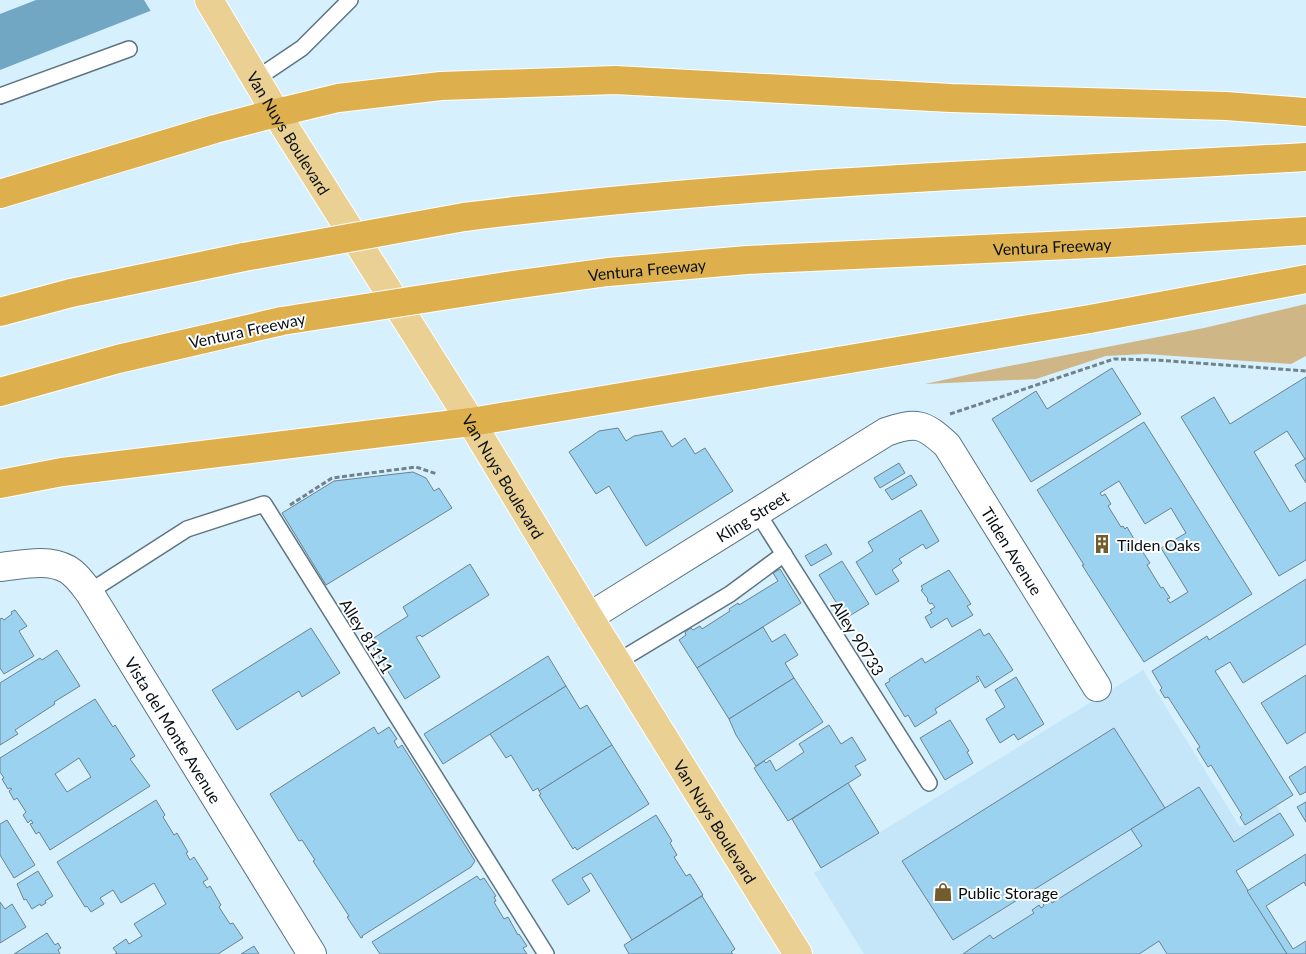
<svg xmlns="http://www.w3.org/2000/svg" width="1306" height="954" viewBox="0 0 1306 954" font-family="Lato,sans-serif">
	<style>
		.built { fill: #c5e6f9 }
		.forest { fill: #cfb686 }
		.water { fill: #72a7c4 }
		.pier { fill: #d6f0fe }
		.building { fill: #9bd2f0; stroke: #6b8290; fill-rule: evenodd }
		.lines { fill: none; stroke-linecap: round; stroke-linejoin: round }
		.lane-casing { stroke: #5d7481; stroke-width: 18 }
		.street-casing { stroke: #5d7481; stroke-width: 30 }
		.primary-casing { stroke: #fff; stroke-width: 30 }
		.highway-casing { stroke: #fff; stroke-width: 30 }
		.path { stroke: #70828b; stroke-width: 3; stroke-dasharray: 5 2.5; stroke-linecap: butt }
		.lane { stroke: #fff; stroke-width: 15 }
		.street { stroke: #fff; stroke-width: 28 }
		.primary { stroke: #ebd094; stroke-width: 28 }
		.highway { stroke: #ddb04d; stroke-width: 28 }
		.highway-bridge-casing { stroke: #fff; stroke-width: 30; stroke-linecap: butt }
		.highway-bridge { stroke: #ddb04d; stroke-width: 28 }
		.labels { text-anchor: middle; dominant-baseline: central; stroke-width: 4; stroke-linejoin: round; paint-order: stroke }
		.street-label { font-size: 16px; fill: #071015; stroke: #fff }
		.poi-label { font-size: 16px; fill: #071015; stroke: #fff; text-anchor: start }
	</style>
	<rect width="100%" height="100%" fill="#d6f0fe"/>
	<polygon class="built" points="1143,670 1240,827 1276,805 1294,835 1236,871 1287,954 864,954 814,873"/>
	<polygon class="forest" points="1306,304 1306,356 1291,364 1146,354 1106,356 1036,379 925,384 994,369 1204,328"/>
	<polygon class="water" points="36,0 178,0 0,70 0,14"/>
	<polygon class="pier" points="144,0 180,0 179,2 152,13"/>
	<g class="building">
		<polygon points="1112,368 1141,414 1031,482 992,419 1036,391 1047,409"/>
		<polygon points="1306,377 1306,483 1295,465 1305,459 1287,431 1254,452 1290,512 1306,502 1306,560 1279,576 1181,417 1214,397 1230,424"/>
		<path d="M1144,422l108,172 -108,68 -62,-97h2l-47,-75zM1119,481l26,43 26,-16 15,25 -25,15 27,44 -18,11 -3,-4 3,-1 -7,-11 -2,1 -14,-23 3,-2 -8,-12 -2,2 -8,-13 2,-1 -7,-12 -2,2 -2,-3 -2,1 -13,-21 3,-2 -6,-10 -3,2 -2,-3z"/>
		<polygon points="618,428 626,441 634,436 662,431 672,447 685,438 695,454 705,448 733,491 646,546 609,486 596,494 569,452 599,431"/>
		<polygon points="899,463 905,473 880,488 874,478"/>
		<polygon points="413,472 426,478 434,491 439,488 452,508 326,585 282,513 334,481"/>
		<polygon points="911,475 917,485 892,500 885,490"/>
		<polygon points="921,510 939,541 926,549 923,544 899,559 902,563 892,570 899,581 876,595 856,562 873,551 868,542"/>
		<polygon points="826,544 832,554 811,566 805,556"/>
		<polygon points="842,561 869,604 846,618 819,575"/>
		<polygon points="470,564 489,595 422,637 420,635 416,637 440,677 405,699 369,641 408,616 403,607"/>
		<polygon points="780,569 801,603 697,668 679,640 686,635 685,632 691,628 693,630 700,626 702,629 730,611 729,609 738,603 739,605 778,581 773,573"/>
		<polygon points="949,570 971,604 967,606 973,615 952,627 947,618 931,628 925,617 932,613 930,610 935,607 932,603 930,604 927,600 928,599 921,590 923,589 921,586"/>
		<polygon points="1306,579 1306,644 1243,683 1230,662 1215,671 1293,795 1245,825 1240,817 1242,815 1211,765 1208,767 1197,749 1200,747 1168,697 1165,698 1160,690 1162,688 1152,671 1207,636 1209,640"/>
		<polygon points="15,610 27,626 19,631 34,656 4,674 0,668 0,619 2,618 4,620 12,614 11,612"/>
		<polygon points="763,627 772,642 785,634 798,655 785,663 794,678 729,719 697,668"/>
		<polygon points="311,628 340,673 302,697 299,691 237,730 212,690"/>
		<polygon points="980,629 984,636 989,633 1013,670 985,688 978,676 976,677 979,681 935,709 937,713 915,727 908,715 905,717 885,684 890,681 889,679 922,658 925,663"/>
		<polygon points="57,650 80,686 54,702 55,704 15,730 18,734 0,745 0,683 40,658 42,660"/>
		<polygon points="548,656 566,686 443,764 424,734"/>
		<polygon points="1306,675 1306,732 1287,744 1261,703"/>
		<polygon points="1016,677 1044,724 1018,740 1014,734 1000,743 986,719 1005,707 995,690"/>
		<polygon points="794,678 823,722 756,766 736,735 729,719"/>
		<polygon points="566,686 580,709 587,705 612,745 539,791 538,788 533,791 511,755 506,758 490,734"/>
		<path d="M95,699l18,28 2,-2 20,31 -5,3 20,27 -100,64 -11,-18 -3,2 -6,-10 3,-1 -2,-3 -3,3 -5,-8 3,-3 -9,-14 -3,2 -5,-9 3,-2 -2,-1 -2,1 -6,-10 2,-1 -4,-6v-14zM79,758l12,19 -24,15 -12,-18z"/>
		<polygon points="950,720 969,751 967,752 973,763 945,780 920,738"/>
		<polygon points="829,725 841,744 852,737 866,760 855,766 861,775 788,821 754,768 764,761 766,763 770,760 776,771 804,752 799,744"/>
		<polygon points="374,727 378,734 389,727 397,739 394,741 398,748 402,745 475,861 471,867 362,936 363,937 361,938 347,917 349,916 313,861 315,860 302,840 299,841 270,794"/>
		<polygon points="1114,728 1165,808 953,940 902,861"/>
		<polygon points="612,745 649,804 577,850 575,847 573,849 539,795 541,794 539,791"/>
		<polygon points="1306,766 1306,792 1300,795 1289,777"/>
		<polygon points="848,783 879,833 821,868 792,819"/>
		<polygon points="1199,787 1234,842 1280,813 1294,835 1236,871 1287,954 1167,954 1159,941 1139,954 963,954 990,935 993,939 1034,913 1032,910 1039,905 1041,908 1044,906 1043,903 1049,899 1052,903 1142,846 1131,829"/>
		<polygon points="156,800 165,815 163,817 174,835 177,833 188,852 186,853 190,860 194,857 208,879 203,882 207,888 210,886 221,905 219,907 230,924 233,923 243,938 218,954 115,954 117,953 113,948 126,939 129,944 142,936 134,924 166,904 154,883 121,903 113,890 100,898 104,904 91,912 87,906 85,907 57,862"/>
		<polygon points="1306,802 1306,822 1297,807"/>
		<polygon points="656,815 672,841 670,843 677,855 674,857 686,876 690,874 703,895 632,940 591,873 582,878 590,891 568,905 552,880"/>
		<polygon points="7,820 35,865 14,878 0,855 0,824"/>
		<polygon points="1306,854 1306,886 1304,882 1266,906 1293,949 1306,941 1306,954 1287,954 1247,891"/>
		<polygon points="38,871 53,896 45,901 46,903 41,906 40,904 32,909 26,899 24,900 17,884"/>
		<polygon points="477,876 480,880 484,878 496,896 494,897 496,901 494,902 504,919 508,917 518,935 519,934 527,946 523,948 527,954 380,954 372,942"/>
		<polygon points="702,896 735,949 731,952 733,954 629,954 624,945"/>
		<polygon points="0,902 5,909 12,904 26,927 0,943"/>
		<polygon points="47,933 55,945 58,943 61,948 58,950 60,954 14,954"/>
		<polygon points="254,946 259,954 241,954"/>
	</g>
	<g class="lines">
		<g class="lane-casing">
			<g id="lane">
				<polyline points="256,79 302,48 350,0"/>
				<polyline points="0,96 129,49"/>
				<polyline points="757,512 929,783"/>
				<polyline points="89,592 187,529 264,504 546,954"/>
				<polyline points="617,662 730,594 784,554"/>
			</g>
		</g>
		<g class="street-casing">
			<g id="street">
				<path id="s1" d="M0,567c21,-2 47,-9 67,2 9,5 16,15 22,23l223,362"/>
				<path id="s2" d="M589,617l297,-185c31,-11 38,-8 61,13l150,242"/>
			</g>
		</g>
		<g class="primary-casing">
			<g id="primary">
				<path id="s3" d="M209,0l67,113 195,309 118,195 209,337"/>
			</g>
		</g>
		<g class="highway-casing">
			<g id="highway">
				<polyline points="0,194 215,129 276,113 338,98 441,86 615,80 951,98 1226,106 1306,112"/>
				<path d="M464,217c279,-35 561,-44 842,-60"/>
				<path id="s4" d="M506,286l102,-14 139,-12 365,-17 194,-12"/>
				<polyline points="0,312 71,293 244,257"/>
				<polyline points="0,392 118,359 282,321"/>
				<polyline points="0,484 62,472 471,422 1090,319 1306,279"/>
			</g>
		</g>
		<g class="path">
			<polyline points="950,414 1114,359 1156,360 1306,371"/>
			<polyline points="290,505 332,478 416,467 437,474"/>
		</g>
		<use href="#lane" class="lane"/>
		<use href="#street" class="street"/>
		<use href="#primary" class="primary"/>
		<use href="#highway" class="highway"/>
		<g class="highway-bridge-casing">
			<g id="highway-bridge">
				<polyline points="244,257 464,217"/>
				<polyline points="282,321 506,286"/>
			</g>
		</g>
		<use href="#highway-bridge" class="highway-bridge"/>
	</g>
	<defs>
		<g id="building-bare" transform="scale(1.5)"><path d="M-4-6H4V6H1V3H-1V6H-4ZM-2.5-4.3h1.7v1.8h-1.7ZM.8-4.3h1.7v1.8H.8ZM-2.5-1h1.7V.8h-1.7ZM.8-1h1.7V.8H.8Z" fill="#725c2b" stroke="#fff" stroke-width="2.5" paint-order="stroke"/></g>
		<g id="shop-bare" transform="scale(1.5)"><path d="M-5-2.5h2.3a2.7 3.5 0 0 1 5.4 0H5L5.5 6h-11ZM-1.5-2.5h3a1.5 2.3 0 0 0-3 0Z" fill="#725c2b" stroke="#fff" stroke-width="2.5" paint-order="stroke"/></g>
	</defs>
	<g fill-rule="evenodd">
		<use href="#building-bare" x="1102" y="544"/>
		<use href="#shop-bare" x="943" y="892"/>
	</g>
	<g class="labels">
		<g class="street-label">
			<text stroke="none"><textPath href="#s3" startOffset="155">Van Nuys Boulevard</textPath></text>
			<text stroke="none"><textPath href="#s4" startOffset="548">Ventura Freeway</textPath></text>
			<text stroke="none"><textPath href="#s4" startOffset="142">Ventura Freeway</textPath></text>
			<text transform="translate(247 330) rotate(-12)">Ventura Freeway</text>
			<text stroke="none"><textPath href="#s3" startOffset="560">Van Nuys Boulevard</textPath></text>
			<text stroke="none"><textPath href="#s2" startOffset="192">Kling Street</textPath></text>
			<text stroke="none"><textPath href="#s2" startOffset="542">Tilden Avenue</textPath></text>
			<text transform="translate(367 636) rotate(58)">Alley 81111</text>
			<text transform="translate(858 638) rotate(58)">Alley 90733</text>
			<text stroke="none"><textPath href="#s1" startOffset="262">Vista del Monte Avenue</textPath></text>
			<text stroke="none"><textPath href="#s3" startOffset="965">Van Nuys Boulevard</textPath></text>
		</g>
		<g class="poi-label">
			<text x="1117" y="544">Tilden Oaks</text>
			<text x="958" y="892">Public Storage</text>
		</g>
	</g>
</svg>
